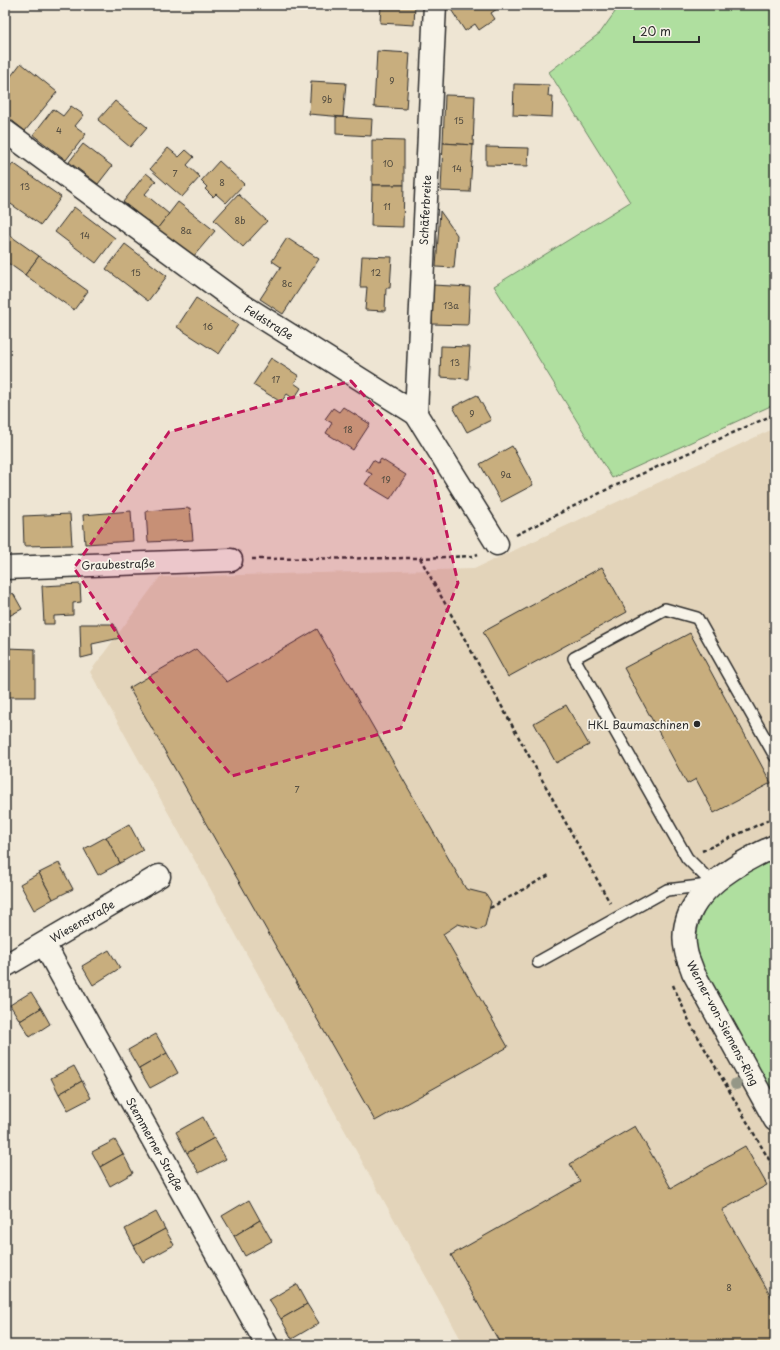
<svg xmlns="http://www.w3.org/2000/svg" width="780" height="1350" viewBox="0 0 780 1350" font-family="'Playpen Sans',sans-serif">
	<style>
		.built { fill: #e3d4ba }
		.green { fill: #afdf9f; stroke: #6d8565 }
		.building { fill: #c8ae7e; stroke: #2b2b2b }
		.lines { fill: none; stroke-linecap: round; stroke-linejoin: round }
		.lane-casing { stroke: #2b2b2b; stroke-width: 14 }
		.street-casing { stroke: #2b2b2b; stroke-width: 25 }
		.path { stroke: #2b2b2b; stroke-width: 2.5; stroke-dasharray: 4 3; stroke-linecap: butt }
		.lane { stroke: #f7f3e8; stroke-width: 11 }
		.street { stroke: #f7f3e8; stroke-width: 22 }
		.tree { fill: #959787 }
		.marked { fill: #c2185b; fill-opacity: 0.2; stroke: #c2185b; stroke-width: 3; stroke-dasharray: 8 5; stroke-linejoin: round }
		.poi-dot { fill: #2b2b2b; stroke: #f7f3e8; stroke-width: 1.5 }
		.labels { text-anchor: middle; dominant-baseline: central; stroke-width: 3.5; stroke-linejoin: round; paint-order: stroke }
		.number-label { font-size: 9px; fill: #524c40 }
		.street-label { font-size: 11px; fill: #2b2b2b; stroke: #f7f3e8 }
		.poi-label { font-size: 11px; fill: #2b2b2b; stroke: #f7f3e8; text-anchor: end }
	</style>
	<rect width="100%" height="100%" fill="#eee5d3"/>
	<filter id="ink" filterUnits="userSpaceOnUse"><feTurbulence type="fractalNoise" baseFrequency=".025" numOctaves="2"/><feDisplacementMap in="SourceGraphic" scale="8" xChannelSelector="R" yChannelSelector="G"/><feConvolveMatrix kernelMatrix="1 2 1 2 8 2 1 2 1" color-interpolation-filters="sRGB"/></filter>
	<g filter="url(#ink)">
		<polygon class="built" points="775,428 775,1345 464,1345 90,672 160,577 474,569"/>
		<g class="green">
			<polygon points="620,5 775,5 775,404 612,478 494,286 630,202 549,72 600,33"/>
			<polygon points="775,855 775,1096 705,972 697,948 696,938 699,924 707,905 726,886"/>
		</g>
		<g class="building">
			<polygon points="381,5 415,5 414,25 380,23"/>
			<polygon points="448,5 499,5 500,7 491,13 495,19 479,30 475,24 465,31"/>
			<polygon points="377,51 410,53 406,109 374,107"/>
			<polygon points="21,63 57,92 25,131 5,115 5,84"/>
			<polygon points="311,81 346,83 343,117 309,114"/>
			<polygon points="514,84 549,85 548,96 553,96 552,117 513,115"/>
			<polygon points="445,95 475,96 473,145 443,143"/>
			<polygon points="115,101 147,127 130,147 98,120"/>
			<polygon points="71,106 84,115 75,126 86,134 66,160 33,135 53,109 63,116"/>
			<polygon points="336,117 372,119 371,136 336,134"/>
			<polygon points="372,140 404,141 404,185 372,185"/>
			<polygon points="443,143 473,145 470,192 441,191"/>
			<polygon points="83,144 112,166 98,184 69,162"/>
			<polygon points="486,147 529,148 528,166 486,165"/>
			<polygon points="168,148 179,157 186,150 194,157 187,165 200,177 182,197 150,169"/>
			<polygon points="219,161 244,184 226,203 216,194 213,197 205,189 207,187 201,181"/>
			<polygon points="13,163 61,197 41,225 5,200 5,175"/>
			<polygon points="146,173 156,181 145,194 169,214 157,229 123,202"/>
			<polygon points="372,185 404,185 403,227 371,226"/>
			<polygon points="238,194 267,221 243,247 214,220"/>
			<polygon points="178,202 215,231 193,257 157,229"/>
			<polygon points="74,207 115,238 96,263 55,232"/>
			<polygon points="440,211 457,235 454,268 436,267"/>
			<polygon points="5,232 39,256 25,275 5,261"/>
			<polygon points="287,238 319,259 283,314 260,299 281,267 272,261"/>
			<polygon points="125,244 167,276 148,301 106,269"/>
			<polygon points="39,256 88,291 74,310 25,275"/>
			<polygon points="362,256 392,257 390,288 386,288 385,311 365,310 367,287 360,287"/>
			<polygon points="433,285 470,287 468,325 432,324"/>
			<polygon points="196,298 238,325 219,354 177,327"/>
			<polygon points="441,346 470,347 468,379 440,377"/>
			<polygon points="271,358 299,376 294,383 301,388 294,399 287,394 281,402 253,385"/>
			<polygon points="477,395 491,420 467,432 453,407"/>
			<polygon points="343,407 370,424 353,450 326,433 332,423 325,419 333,408 339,412"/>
			<polygon points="512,446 533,485 501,502 480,464"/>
			<polygon points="381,459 406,475 390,499 365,484 372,474 366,471 373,460 378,463"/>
			<polygon points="190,508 193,540 148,542 146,511"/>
			<polygon points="131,511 133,541 85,544 83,515"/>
			<polygon points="70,514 72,545 24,546 23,516"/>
			<polygon points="602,567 627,612 508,677 483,632"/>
			<polygon points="80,584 81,602 73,603 73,615 54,616 54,624 44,624 42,586"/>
			<polygon points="13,593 22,609 9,616 5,608 5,598"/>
			<polygon points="80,624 114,624 120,638 92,644 93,655 81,658"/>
			<polygon points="317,629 466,889 486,894 491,902 485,926 479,930 458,924 443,934 508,1047 375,1121 129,688 196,649 227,682"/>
			<polygon points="690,633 771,783 714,813 696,779 687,784 624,668"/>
			<polygon points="5,648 35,649 35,697 5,697"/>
			<polygon points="566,705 589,745 556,763 534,723"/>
			<polygon points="129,824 143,850 120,863 106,837"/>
			<polygon points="106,837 120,863 98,875 84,849"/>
			<polygon points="59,863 73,889 53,899 39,873"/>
			<polygon points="39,873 53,899 34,910 20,884"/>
			<polygon points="109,950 120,968 93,985 82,966"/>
			<polygon points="31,992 41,1008 20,1021 10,1005"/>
			<polygon points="41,1008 50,1024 30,1037 20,1021"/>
			<polygon points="156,1034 167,1053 139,1069 128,1050"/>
			<polygon points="167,1053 178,1073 150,1088 139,1069"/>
			<polygon points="74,1066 82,1081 59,1094 51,1078"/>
			<polygon points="82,1081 91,1098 68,1110 59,1094"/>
			<polygon points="203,1117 214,1138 187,1153 176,1132"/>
			<polygon points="635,1126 671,1188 745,1146 767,1185 722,1210 775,1303 775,1345 501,1345 451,1255 580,1182 570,1164"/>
			<polygon points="214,1138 226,1159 199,1173 187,1153"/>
			<polygon points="115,1140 123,1154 100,1167 92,1152"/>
			<polygon points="123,1154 133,1173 110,1186 100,1167"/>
			<polygon points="249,1200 260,1220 234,1236 222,1216"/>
			<polygon points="156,1212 165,1229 134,1246 125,1229"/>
			<polygon points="260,1220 272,1241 245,1256 234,1236"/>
			<polygon points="165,1229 174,1245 143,1262 134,1246"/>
			<polygon points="296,1284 307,1304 281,1319 269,1300"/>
			<polygon points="307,1304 319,1323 292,1339 281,1319"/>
		</g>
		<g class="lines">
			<g class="lane-casing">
				<g id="lane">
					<polyline points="713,884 687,858 574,658 665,609 697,618 775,756"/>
					<polyline points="538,962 667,890 708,885"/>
				</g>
			</g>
			<g class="street-casing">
				<g id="street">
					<polyline points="5,131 239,303 416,414 497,544"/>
					<polyline points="416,414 435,5"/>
					<polyline points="5,568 231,560"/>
					<path d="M775,846c-40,18 -101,52 -89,105 1,7 5,14 7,21l82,148"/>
					<polyline points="44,944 267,1345"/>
					<polyline points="5,966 159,876"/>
				</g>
			</g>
			<g class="path">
				<polyline points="516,535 608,489 775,414"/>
				<polyline points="420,558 610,903"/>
				<polyline points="252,559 420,558 473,556 478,554"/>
				<polyline points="702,851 775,817"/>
				<polyline points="490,908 551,874"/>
				<polyline points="673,985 690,1023 775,1170"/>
			</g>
			<use href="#lane" class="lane"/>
			<use href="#street" class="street"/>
		</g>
		<circle class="tree" cx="736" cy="1084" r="6"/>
	</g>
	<path class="marked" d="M351,381l82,91 25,111 -57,145 -169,48 -99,-118 -59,-90 95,-136z"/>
	<circle class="poi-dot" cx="697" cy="724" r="4"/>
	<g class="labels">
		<g class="number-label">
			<text x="392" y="80">9</text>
			<text x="327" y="99">9b</text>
			<text x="459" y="120">15</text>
			<text x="59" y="130">4</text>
			<text x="388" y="163">10</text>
			<text x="457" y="168">14</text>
			<text x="175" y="173">7</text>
			<text x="222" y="182">8</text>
			<text x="25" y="186">13</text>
			<text x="387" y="206">11</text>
			<text x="240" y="220">8b</text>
			<text x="186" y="230">8a</text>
			<text x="85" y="235">14</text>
			<text x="136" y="272">15</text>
			<text x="376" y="272">12</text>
			<text x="287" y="283">8c</text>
			<text x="451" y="305">13a</text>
			<text x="208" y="326">16</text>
			<text x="455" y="362">13</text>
			<text x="276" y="379">17</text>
			<text x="472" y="413">9</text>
			<text x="348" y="429">18</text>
			<text x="506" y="474">9a</text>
			<text x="386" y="479">19</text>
			<text x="297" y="789">7</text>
			<text x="729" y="1287">8</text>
		</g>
		<g class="street-label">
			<text transform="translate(425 210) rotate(-87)">Schäferbreite</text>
			<text transform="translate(269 322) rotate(32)">Feldstraße</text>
			<text transform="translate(118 564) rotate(-2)">Graubestraße</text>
			<text transform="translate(82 921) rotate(-30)">Wiesenstraße</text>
			<text transform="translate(723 1023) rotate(62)">Werner-von-Siemens-Ring</text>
			<text transform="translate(155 1144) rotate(61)">Stemmerner Straße</text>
		</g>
		<g class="poi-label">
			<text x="689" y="724">HKL Baumaschinen</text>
		</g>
	</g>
	<rect width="780" height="1350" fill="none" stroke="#f7f3e8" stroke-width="20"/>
	<rect x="10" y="10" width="760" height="1330" fill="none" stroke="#2b2b2b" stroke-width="1.5" filter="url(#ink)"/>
	<path d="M634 36v6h65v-6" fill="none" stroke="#2b2b2b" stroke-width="2"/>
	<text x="640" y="36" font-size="12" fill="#2b2b2b" stroke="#f7f3e8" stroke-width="3" paint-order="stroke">20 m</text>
</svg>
